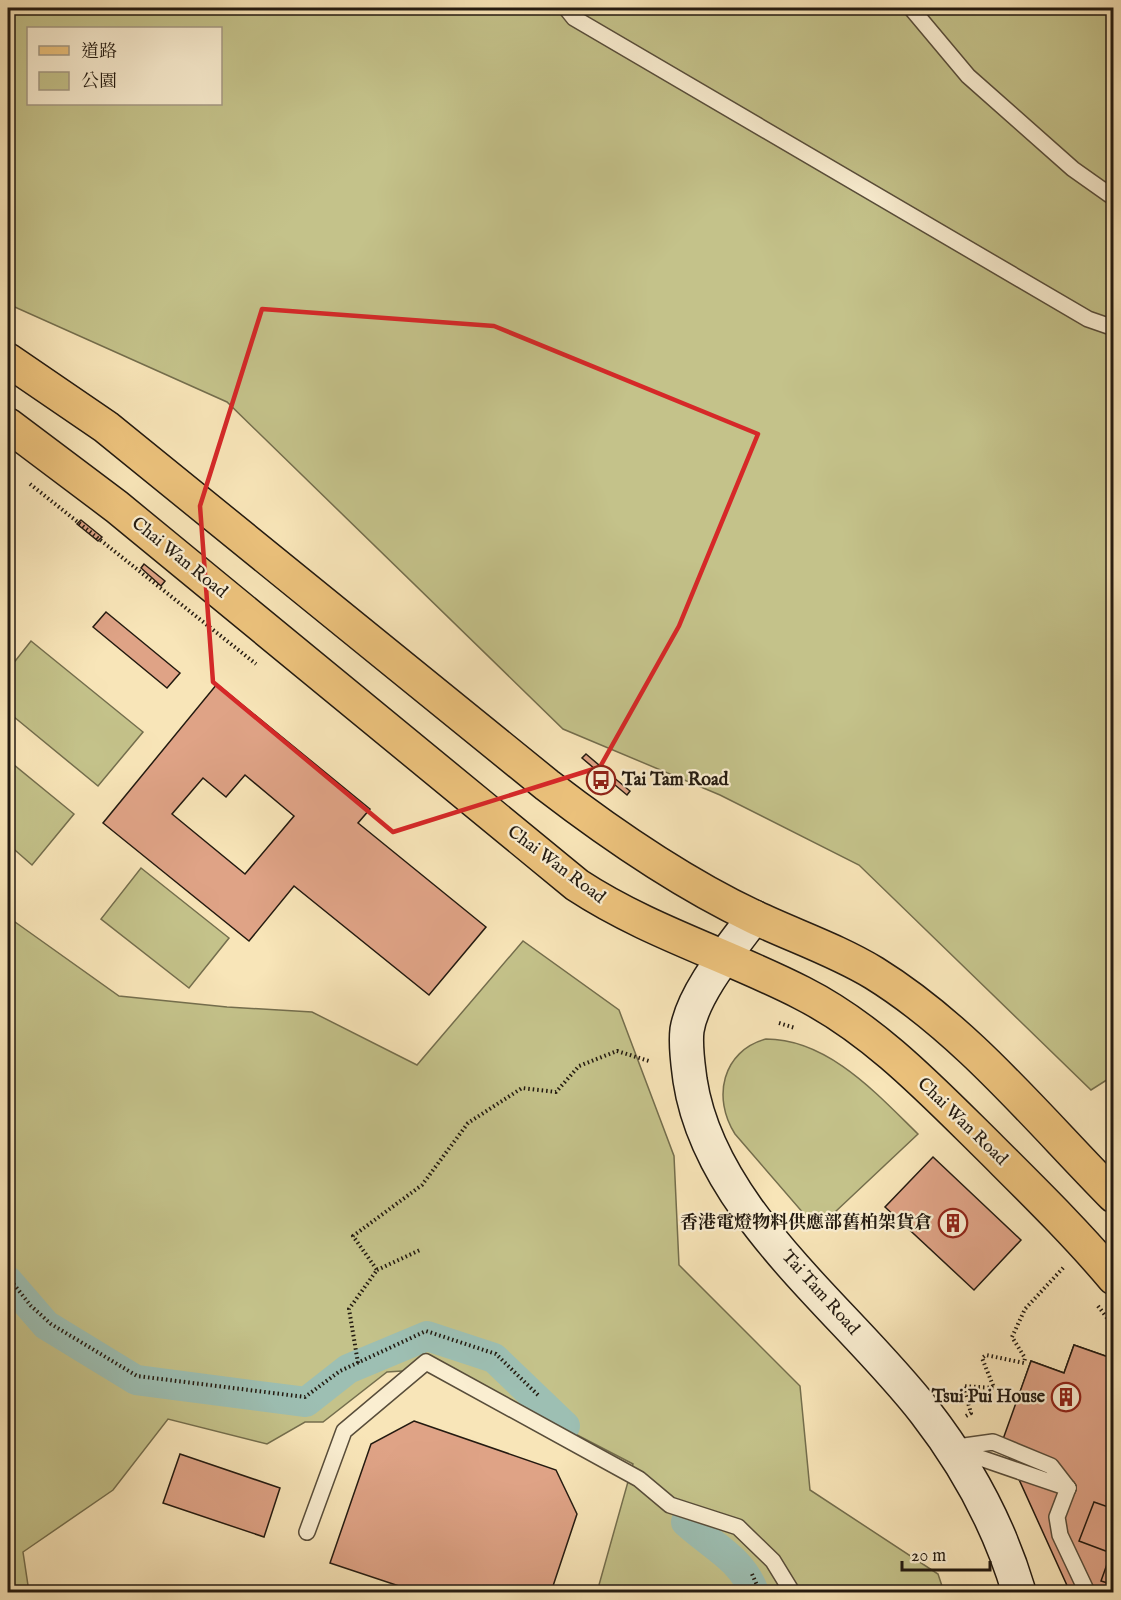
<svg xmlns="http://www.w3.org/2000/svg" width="1121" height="1600" viewBox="0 0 1121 1600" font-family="'IM FELL English','Noto Serif TC',serif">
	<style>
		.green { fill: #c4c28a; stroke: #746e4d; stroke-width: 1.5; fill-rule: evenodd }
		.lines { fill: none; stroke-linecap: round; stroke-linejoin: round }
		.canal { stroke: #9dbfb3; stroke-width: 30 }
		.building { fill: #dfa386; stroke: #231a10; stroke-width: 1.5; fill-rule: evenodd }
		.service-casing { stroke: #584d3a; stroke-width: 18 }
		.secondary-casing { stroke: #231a10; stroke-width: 36 }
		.primary-casing { stroke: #231a10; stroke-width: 36 }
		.path { stroke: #231a10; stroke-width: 4; stroke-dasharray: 1.5 3; stroke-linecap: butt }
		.service { stroke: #faeed1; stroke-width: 15 }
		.secondary { stroke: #faeed1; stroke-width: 33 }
		.primary { stroke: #ecc27c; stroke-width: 33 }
		.marked { fill: none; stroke: #d62828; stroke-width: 4.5; stroke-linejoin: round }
		.labels { text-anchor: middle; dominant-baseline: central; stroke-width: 4.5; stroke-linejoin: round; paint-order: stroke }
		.street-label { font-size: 18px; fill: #231a10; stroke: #faeed1 }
		.poi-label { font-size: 18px; font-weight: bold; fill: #231a10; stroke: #faeed1; text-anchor: end }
	</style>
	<rect width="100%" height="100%" fill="#f8e5b8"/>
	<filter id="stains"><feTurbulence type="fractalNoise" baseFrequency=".00333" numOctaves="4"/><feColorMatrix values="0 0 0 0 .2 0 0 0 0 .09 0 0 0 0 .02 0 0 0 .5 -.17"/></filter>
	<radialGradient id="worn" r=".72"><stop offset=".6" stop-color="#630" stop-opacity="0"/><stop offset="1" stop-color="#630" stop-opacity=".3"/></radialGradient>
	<g class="green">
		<path d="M8,8h1105v1068l-22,14 -232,-225 -139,-70 -157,-66 -336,-327 -219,-98zM28,28h192v76h-192z"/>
		<polygon points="31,641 143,732 98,786 8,712 8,670"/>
		<polygon points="8,760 74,814 32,865 8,844"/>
		<polygon points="141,868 229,938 189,988 101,919"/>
		<polygon points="8,917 119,996 227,1007 312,1012 417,1065 523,941 619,1010 674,1156 679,1265 800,1386 810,1490 938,1574 944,1592 597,1592 633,1464 448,1368 387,1372 323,1422 305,1422 267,1444 168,1419 113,1490 23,1552 29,1592 8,1592"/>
		<path d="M766,1039c62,0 111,55 152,95l-101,95 -82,-95c-23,-36 -13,-83 31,-95z"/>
	</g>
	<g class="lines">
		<g class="canal">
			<polyline points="8,1281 46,1325 136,1380 306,1402 348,1369 427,1336 494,1358 565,1426"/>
			<path d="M686,1522c26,24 55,36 68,70"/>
		</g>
	</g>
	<g class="building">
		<polygon points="81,520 102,537 98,541 77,524"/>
		<polygon points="144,564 165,581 161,586 141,568"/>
		<polygon points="106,612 180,673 167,688 93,627"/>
		<path d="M217,684l153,125 -12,14 128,104 -57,68 -135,-109 -45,55 -146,-118zM245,775l49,41 -49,58 -73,-60 31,-36 23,19z"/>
		<polygon points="586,754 606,771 602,775 582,758"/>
		<polygon points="612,776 630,791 627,795 609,780"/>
		<polygon points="933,1157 1021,1240 974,1290 885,1207"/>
		<polygon points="1074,1345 1114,1359 1105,1389 1114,1393 1114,1438 1089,1429 1080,1455 1038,1440 1049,1412 1017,1401 1031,1361 1064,1373"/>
		<polygon points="1074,1345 1114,1359 1107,1383 1114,1385 1114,1592 1070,1592 1002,1442 1031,1361 1064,1373"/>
		<polygon points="414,1421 556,1470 577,1514 551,1592 417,1592 330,1563 371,1444"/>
		<polygon points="180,1454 280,1488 264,1537 163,1503"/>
		<polygon points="1094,1502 1114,1509 1114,1585 1101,1581 1111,1553 1079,1541"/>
	</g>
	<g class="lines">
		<g class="service-casing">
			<g id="service">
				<polyline points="566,8 574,18 1088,319 1114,328"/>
				<polyline points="911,8 968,76 1073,169 1114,198"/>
				<polyline points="950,1448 993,1442 1051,1466 1068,1488"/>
				<polyline points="957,1450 1068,1488"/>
				<polyline points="1068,1488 1057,1517 1060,1535 1087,1592"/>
				<polyline points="307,1532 344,1431 426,1362 639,1479 670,1505 738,1527 773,1561 792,1592"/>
			</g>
		</g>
		<g class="secondary-casing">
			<path id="secondary" d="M754,917c-22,30 -61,76 -67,113 -2,16 1,34 3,50 20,132 157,231 235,332 42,54 75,116 94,180"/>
		</g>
		<g class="primary-casing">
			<g id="primary">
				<path d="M8,360l98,67 441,358c65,50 133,97 207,132 40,19 82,33 120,56 92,57 164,146 240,223"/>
				<path d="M8,425l109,82 460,378c70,46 151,70 225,108 73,37 131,99 189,156 42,42 84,83 123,129"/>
			</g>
		</g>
		<g class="path">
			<polyline points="30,484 256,664"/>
			<polyline points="779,1023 795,1028"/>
			<polyline points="377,1270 420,1250"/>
			<polyline points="8,1277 31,1306 51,1324 137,1376 305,1397 340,1371 426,1331 496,1354 540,1397"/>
			<polyline points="1098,1306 1114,1327"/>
			<polyline points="358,1363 349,1309 377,1270 353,1236 422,1185 468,1123 522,1088 556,1092 579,1066 617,1051 649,1061"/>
			<polyline points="966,1416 971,1413 963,1386 994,1388 982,1358 986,1355 1024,1363 1025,1358 1012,1337 1025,1309 1064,1267"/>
			<polyline points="752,1574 760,1592"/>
		</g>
		<use href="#service" class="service"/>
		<use href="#secondary" class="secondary"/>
		<use href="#primary" class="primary"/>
	</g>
	<path class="marked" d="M262,309l232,17 264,108 -79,192 -79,141 -207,65 -180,-150 -13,-176z"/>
	<defs>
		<g id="bus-ring" transform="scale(1.5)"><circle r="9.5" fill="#faeed1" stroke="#8f2418" stroke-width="1.5"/><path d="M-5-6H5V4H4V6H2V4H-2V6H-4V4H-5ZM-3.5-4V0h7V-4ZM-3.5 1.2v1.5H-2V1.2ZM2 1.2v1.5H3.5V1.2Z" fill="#8f2418"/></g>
		<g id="building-ring" transform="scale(1.5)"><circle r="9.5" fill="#faeed1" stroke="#8f2418" stroke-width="1.5"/><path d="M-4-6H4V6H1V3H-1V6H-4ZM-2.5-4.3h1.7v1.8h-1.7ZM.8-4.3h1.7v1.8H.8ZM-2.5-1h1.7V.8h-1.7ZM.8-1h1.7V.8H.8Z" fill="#8f2418"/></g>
	</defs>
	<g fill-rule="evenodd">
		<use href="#bus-ring" x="601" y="780"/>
		<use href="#building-ring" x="953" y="1223"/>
		<use href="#building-ring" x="1066" y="1397"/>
	</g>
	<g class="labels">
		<g class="street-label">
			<text transform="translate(179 558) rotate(39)">Chai Wan Road</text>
			<text transform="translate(556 865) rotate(37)">Chai Wan Road</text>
			<text transform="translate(962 1122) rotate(44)">Chai Wan Road</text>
			<text transform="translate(820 1293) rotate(48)">Tai Tam Road</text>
		</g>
		<g class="poi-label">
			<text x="622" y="780" text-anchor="start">Tai Tam Road</text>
			<text x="932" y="1223">香港電燈物料供應部舊柏架貨倉</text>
			<text x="1045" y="1397">Tsui Pui House</text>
		</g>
	</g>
	<rect width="1121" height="1600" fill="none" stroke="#f8e5b8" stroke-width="30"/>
	<rect x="9" y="9" width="1103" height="1582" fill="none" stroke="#231a10" stroke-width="3"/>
	<rect x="15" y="15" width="1091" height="1570" fill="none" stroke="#231a10" stroke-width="1.5"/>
	<rect x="27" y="27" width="195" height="78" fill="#faeed1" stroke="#a49984" stroke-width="1.5"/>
	<rect x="39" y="46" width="30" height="9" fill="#ecc27c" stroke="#a49984" stroke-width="1.5"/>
	<text x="81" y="57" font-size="18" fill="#231a10">道路</text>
	<rect x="39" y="72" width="30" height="18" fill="#c4c28a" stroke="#a49984" stroke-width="1.5"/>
	<text x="81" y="87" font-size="18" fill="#231a10">公園</text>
	<path d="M902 1561v9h88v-9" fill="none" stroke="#231a10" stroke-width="3"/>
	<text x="911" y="1561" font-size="18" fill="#231a10" stroke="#faeed1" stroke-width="4.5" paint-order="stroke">20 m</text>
	<rect width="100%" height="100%" filter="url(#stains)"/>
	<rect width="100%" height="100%" fill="url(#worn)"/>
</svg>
